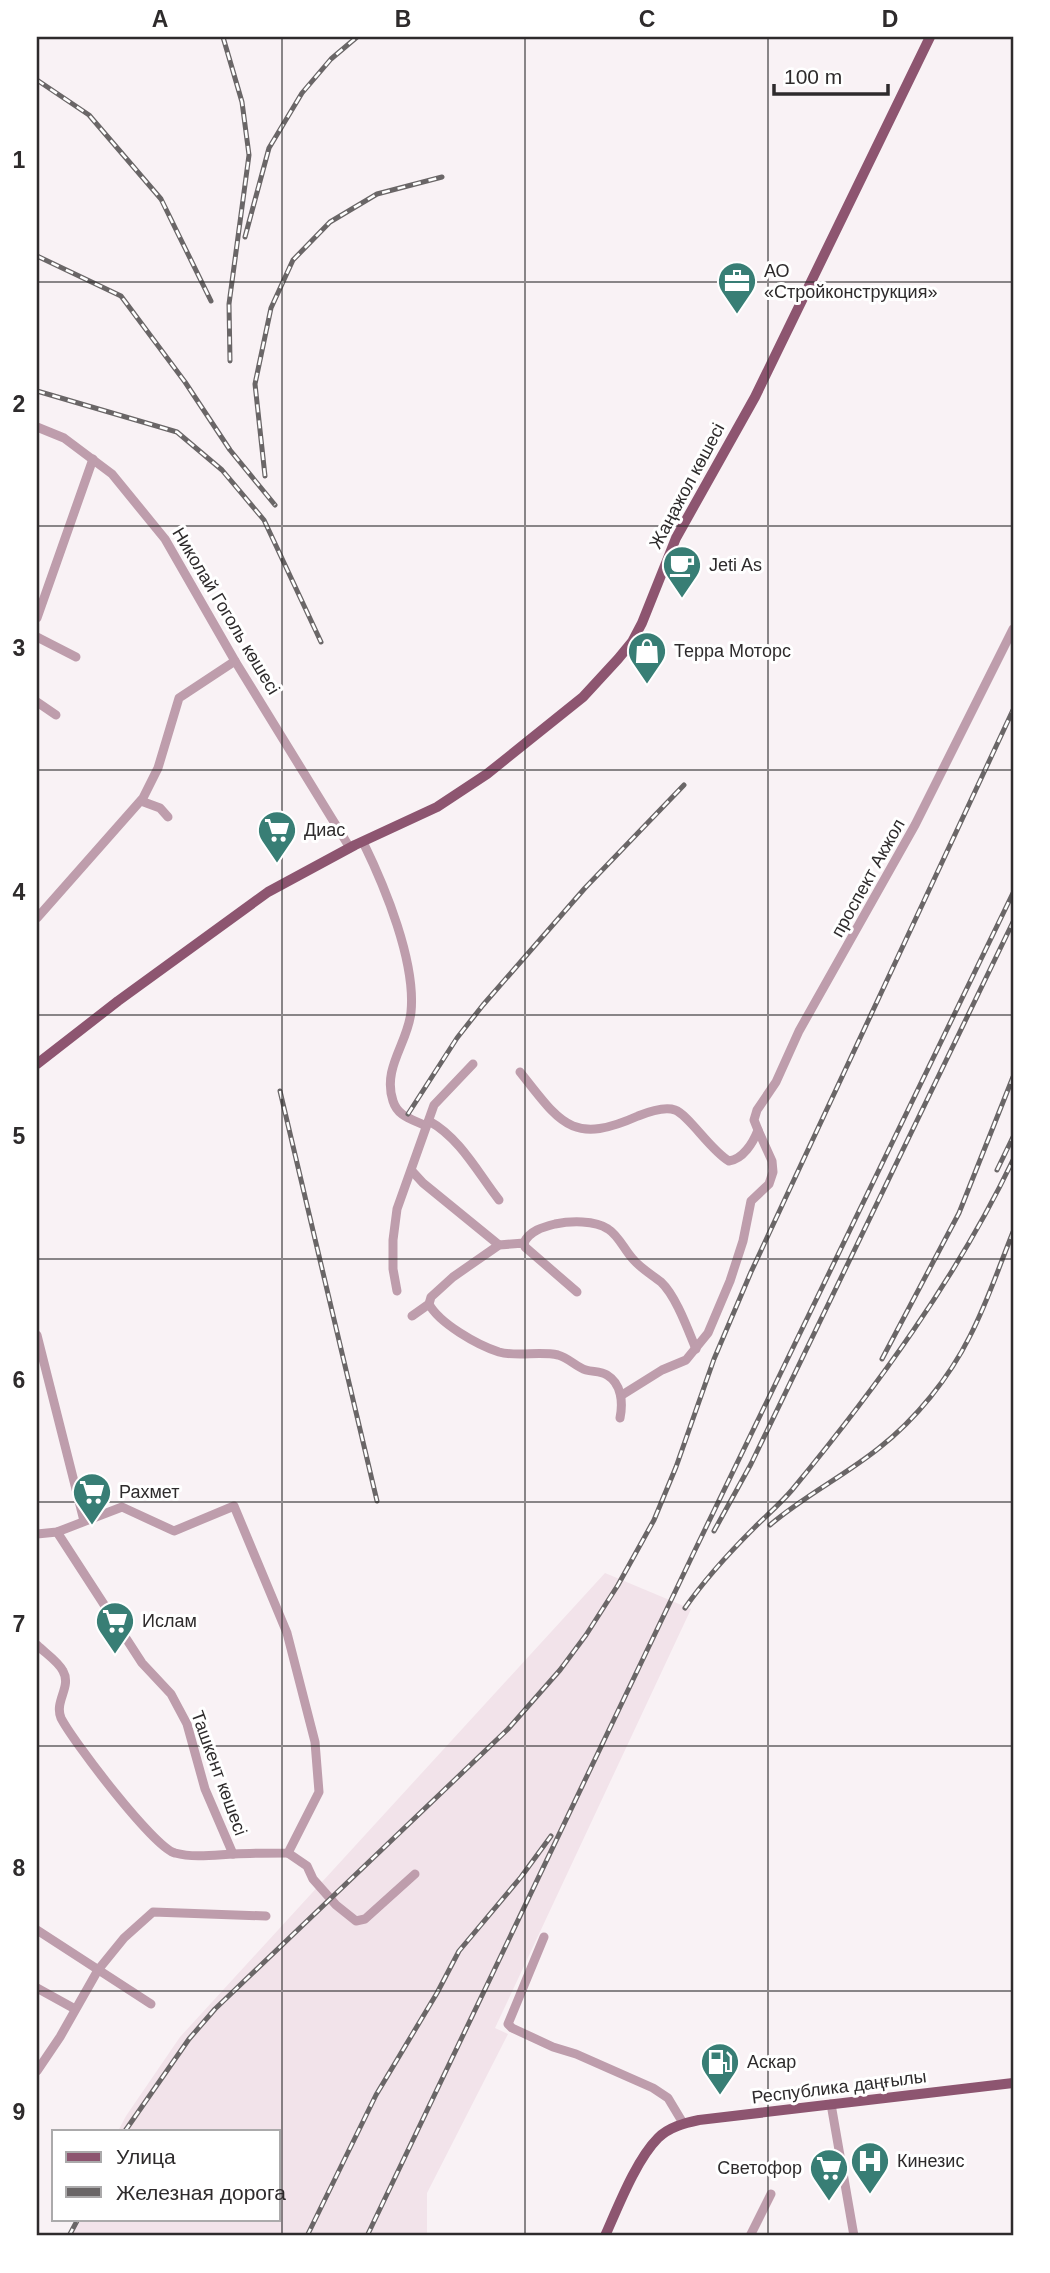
<svg xmlns="http://www.w3.org/2000/svg" width="1050" height="2273" viewBox="0 0 1050 2273" font-family="Helvetica,sans-serif">
	<style>
		.built { fill: #f2e3ea }
		.lines { fill: none; stroke-linecap: round; stroke-linejoin: round }
		.minor { stroke: #be9dac; stroke-width: 9 }
		.major { stroke: #8d5570; stroke-width: 10 }
		.rail-casing { stroke: #6a6667; stroke-width: 5 }
		.rail { stroke: #fff; stroke-width: 2.5; stroke-dasharray: 8; stroke-linecap: butt }
		.grid { fill: none; stroke: #2e2b2c; stroke-width: 2; stroke-opacity: 0.55 }
		.labels { text-anchor: middle; dominant-baseline: central; stroke-width: 6; stroke-linejoin: round; paint-order: stroke }
		.poi-label { font-size: 18px; fill: #2e2b2c; stroke: #fff; text-anchor: start }
		.street-label { font-size: 18px; fill: #2e2b2c; stroke: #fff }
		.neatline { fill: none; stroke: #2e2b2c; stroke-width: 2.5 }
		.grid-label { font-size: 23px; text-anchor: middle; font-weight: bold; fill: #2e2b2c }
	</style>
	<rect width="100%" height="100%" fill="#f9f2f5"/>
	<polygon class="built" points="605,1573 691,1609 495,2028 508,2034 427,2193 427,2236 67,2236 76,2219 278,2219 278,2131 118,2131 126,2116 180,2037"/>
	<g class="lines">
		<g class="minor">
			<polyline points="37,427 64,438 112,474 165,539 235,661 350,848"/>
			<polyline points="37,618 93,459"/>
			<polyline points="37,637 76,657"/>
			<polyline points="37,702 56,715"/>
			<polyline points="141,801 160,808 168,817"/>
			<path d="M363,842c22,45 53,120 48,170 -3,31 -29,56 -18,89 5,16 19,18 33,25"/>
			<polyline points="37,918 143,798 158,768 179,698 235,661"/>
			<path d="M520,1072c40,50 51,74 118,44 10,-4 26,-10 37,-6 14,5 35,40 54,51 14,-2 24,-18 29,-31l-4,-10 3,-10 19,-28 23,-51 116,-206 98,-196"/>
			<path d="M429,1121c31,17 49,52 70,79"/>
			<polyline points="412,1171 423,1183 499,1245"/>
			<path d="M524,1243c5,-12 19,-16 31,-19 15,-3 40,-4 53,5 10,6 16,20 24,29 8,10 19,16 29,24 15,14 27,48 35,67"/>
			<polyline points="397,1291 393,1269 393,1240 397,1209 434,1105 473,1064"/>
			<polyline points="429,1304 431,1297 453,1277 499,1245 524,1243 525,1247 577,1292"/>
			<path d="M412,1316l17,-12c10,19 48,41 70,48 18,5 40,-1 59,3 11,3 18,12 28,15 7,2 15,1 21,5 15,9 16,28 13,43"/>
			<polyline points="37,1335 84,1521"/>
			<polyline points="622,1395 662,1370 686,1360 708,1333 730,1281 743,1241 751,1201 769,1184 773,1172 772,1161 758,1130"/>
			<polyline points="57,1532 142,1663 171,1694 187,1724 205,1789 233,1854"/>
			<path d="M37,1534l20,-2 65,-25 52,24 60,-25 53,127 28,109 4,50 -31,61c-18,0 -36,0 -54,1 -20,1 -40,4 -59,-1 -21,-5 -103,-113 -114,-135 -7,-17 11,-31 2,-47 -5,-10 -18,-18 -26,-26"/>
			<polyline points="288,1853 307,1866 313,1879 336,1905 356,1921 365,1919 415,1874"/>
			<polyline points="37,1930 151,2004"/>
			<polyline points="544,1937 508,2024 512,2028 553,2047 576,2054 653,2088 668,2098 683,2123"/>
			<polyline points="37,1988 75,2009"/>
			<polyline points="37,2071 60,2037 98,1970 124,1938 153,1912 266,1916"/>
			<polyline points="831,2104 854,2236"/>
			<polyline points="750,2236 771,2194"/>
		</g>
		<g class="major">
			<polyline points="37,1064 118,1001 268,892 355,845 437,807 487,774 583,697 618,659 632,642 642,623 676,538 755,397 930,37"/>
			<path d="M605,2236c13,-29 31,-76 53,-98 11,-11 27,-15 41,-18l314,-37"/>
		</g>
		<g class="rail-casing">
			<g id="rail">
				<polyline points="223,37 242,102 249,155 229,304 230,361"/>
				<polyline points="37,80 89,115 161,199 211,301"/>
				<polyline points="245,237 269,148 302,93 331,59 357,37"/>
				<polyline points="37,256 121,296 185,382 230,450 275,505"/>
				<polyline points="37,391 177,432 222,470 264,520 321,642"/>
				<polyline points="265,476 255,384 271,308 293,260 330,222 377,194 442,177"/>
				<polyline points="280,1091 377,1501"/>
				<polyline points="408,1114 457,1038 483,1005 585,888 684,785"/>
				<polyline points="997,1170 1013,1137"/>
				<polyline points="882,1359 959,1213 1013,1077"/>
				<path d="M770,1525c34,-29 74,-49 109,-77 37,-29 70,-70 91,-112 17,-33 29,-69 43,-104"/>
				<polyline points="714,1531 751,1464 1013,922"/>
				<path d="M685,1608c20,-29 44,-55 69,-80 13,-13 26,-24 38,-38 84,-102 164,-211 221,-330"/>
				<polyline points="125,2131 189,2039 215,2009 508,1729 560,1670 586,1635 618,1585 654,1520 676,1467 714,1359 751,1272 1013,710"/>
				<polyline points="69,2236 78,2219"/>
				<polyline points="307,2236 376,2095 437,1993 459,1951 521,1877 551,1836"/>
				<polyline points="367,2236 696,1548 1013,893"/>
			</g>
		</g>
		<use href="#rail" class="rail"/>
	</g>
	<path class="grid" d="M282,37v2199M525,37v2199M768,37v2199M37,282h976M37,526h976M37,770h976M37,1015h976M37,1259h976M37,1502h976M37,1746h976M37,1991h976"/>
	<defs>
		<g id="office-pin" transform="scale(2.0125)"><path d="M0 17L-7.5 6A9.5 9.5 0 1 1 7.5 6Z" fill="#387e75" stroke="#fff"/><path d="M-6-3h4V-5.5h4V-3h4V5H-6ZM-1-4.5V-3h2v-1.5ZM-6 0V1H6V0Z" fill="#fff"/></g>
		<g id="cafe-pin" transform="scale(2.0125)"><path d="M0 17L-7.5 6A9.5 9.5 0 1 1 7.5 6Z" fill="#387e75" stroke="#fff"/><path d="M-5.5-4.5H6V0H3Q3 3.5 0 3.5H-2.5Q-5.5 3.5-5.5 0ZM3-3.2v2h1.7v-2ZM-6 4.5H4V6H-6Z" fill="#fff"/></g>
		<g id="shop-pin" transform="scale(2.0125)"><path d="M0 17L-7.5 6A9.5 9.5 0 1 1 7.5 6Z" fill="#387e75" stroke="#fff"/><path d="M-5-2.5h2.3a2.7 3.5 0 0 1 5.4 0H5L5.5 6h-11ZM-1.5-2.5h3a1.5 2.3 0 0 0-3 0Z" fill="#fff"/></g>
		<g id="supermarket-pin" transform="scale(2.0125)"><path d="M0 17L-7.5 6A9.5 9.5 0 1 1 7.5 6Z" fill="#387e75" stroke="#fff"/><path d="M-6-5.5h2.5l.6 2H6L4.5 2H-2.5L-4.4-4H-6ZM-1.5 3.2a1.3 1.3 0 1 0 .1 0ZM3 3.2a1.3 1.3 0 1 0 .1 0Z" fill="#fff"/></g>
		<g id="fuel-pin" transform="scale(2.0125)"><path d="M0 17L-7.5 6A9.5 9.5 0 1 1 7.5 6Z" fill="#387e75" stroke="#fff"/><path d="M-5.5-6h7V0h2V4h1.3V-2.5L3-4.5l.8-.8L6-3V5H2.5V1h-1V6h-7ZM-4.2-4.7v3.2H.2V-4.7Z" fill="#fff"/></g>
		<g id="hospital-pin" transform="scale(2.0125)"><path d="M0 17L-7.5 6A9.5 9.5 0 1 1 7.5 6Z" fill="#387e75" stroke="#fff"/><path d="M-5-5h3v3.5h4V-5h3V5h-3V1.5h-4V5h-3Z" fill="#fff"/></g>
	</defs>
	<g fill-rule="evenodd">
		<use href="#office-pin" x="737" y="281"/>
		<use href="#cafe-pin" x="682" y="565"/>
		<use href="#shop-pin" x="647" y="651"/>
		<use href="#supermarket-pin" x="277" y="830"/>
		<use href="#supermarket-pin" x="92" y="1492"/>
		<use href="#supermarket-pin" x="115" y="1621"/>
		<use href="#fuel-pin" x="720" y="2062"/>
		<use href="#hospital-pin" x="870" y="2161"/>
		<use href="#supermarket-pin" x="829" y="2168"/>
	</g>
	<g class="labels">
		<g class="poi-label">
			<text x="764" y="271">АО<tspan x="764" dy="21">«Стройконструкция»</tspan></text>
			<text x="709" y="565">Jeti As</text>
			<text x="674" y="651">Терра Моторс</text>
			<text x="304" y="830">Диас</text>
			<text x="119" y="1492">Рахмет</text>
			<text x="142" y="1621">Ислам</text>
			<text x="747" y="2062">Аскар</text>
			<text x="897" y="2161">Кинезис</text>
			<text x="802" y="2168" text-anchor="end">Светофор</text>
		</g>
		<g class="street-label">
			<text transform="translate(687 486) rotate(-62)">Жаңажол көшесі</text>
			<text transform="translate(226 611) rotate(59)">Николай Гоголь көшесі</text>
			<text transform="translate(868 878) rotate(-61)">проспект Акжол</text>
			<text transform="translate(219 1773) rotate(70)">Ташкент көшесі</text>
			<text transform="translate(839 2087) rotate(-7)">Республика даңғылы</text>
		</g>
	</g>
	<rect width="1050" height="2273" fill="none" stroke="#ffffff" stroke-width="77"/>
	<rect x="52" y="2130" width="228" height="91" fill="#ffffff" stroke="#abaaab" stroke-width="2"/>
	<rect x="66" y="2152" width="35" height="10" fill="#8d5570" stroke="#abaaab" stroke-width="2"/>
	<text x="116" y="2164" font-size="21" fill="#2e2b2c">Улица</text>
	<rect x="66" y="2187" width="35" height="10" fill="#6a6667" stroke="#abaaab" stroke-width="2"/>
	<text x="116" y="2200" font-size="21" fill="#2e2b2c">Железная дорога</text>
	<path d="M774 84v10h114v-10" fill="none" stroke="#2e2b2c" stroke-width="3.5"/>
	<text x="784" y="84" font-size="21" fill="#2e2b2c" stroke="#ffffff" stroke-width="5" paint-order="stroke">100 m</text>
	<rect x="38" y="38" width="974" height="2196" class="neatline"/>
	<g class="grid-label">
		<text x="160" y="27">A</text>
		<text x="403" y="27">B</text>
		<text x="647" y="27">C</text>
		<text x="890" y="27">D</text>
		<text x="19" y="168">1</text>
		<text x="19" y="412">2</text>
		<text x="19" y="656">3</text>
		<text x="19" y="900">4</text>
		<text x="19" y="1144">5</text>
		<text x="19" y="1388">6</text>
		<text x="19" y="1632">7</text>
		<text x="19" y="1876">8</text>
		<text x="19" y="2120">9</text>
	</g>
</svg>
